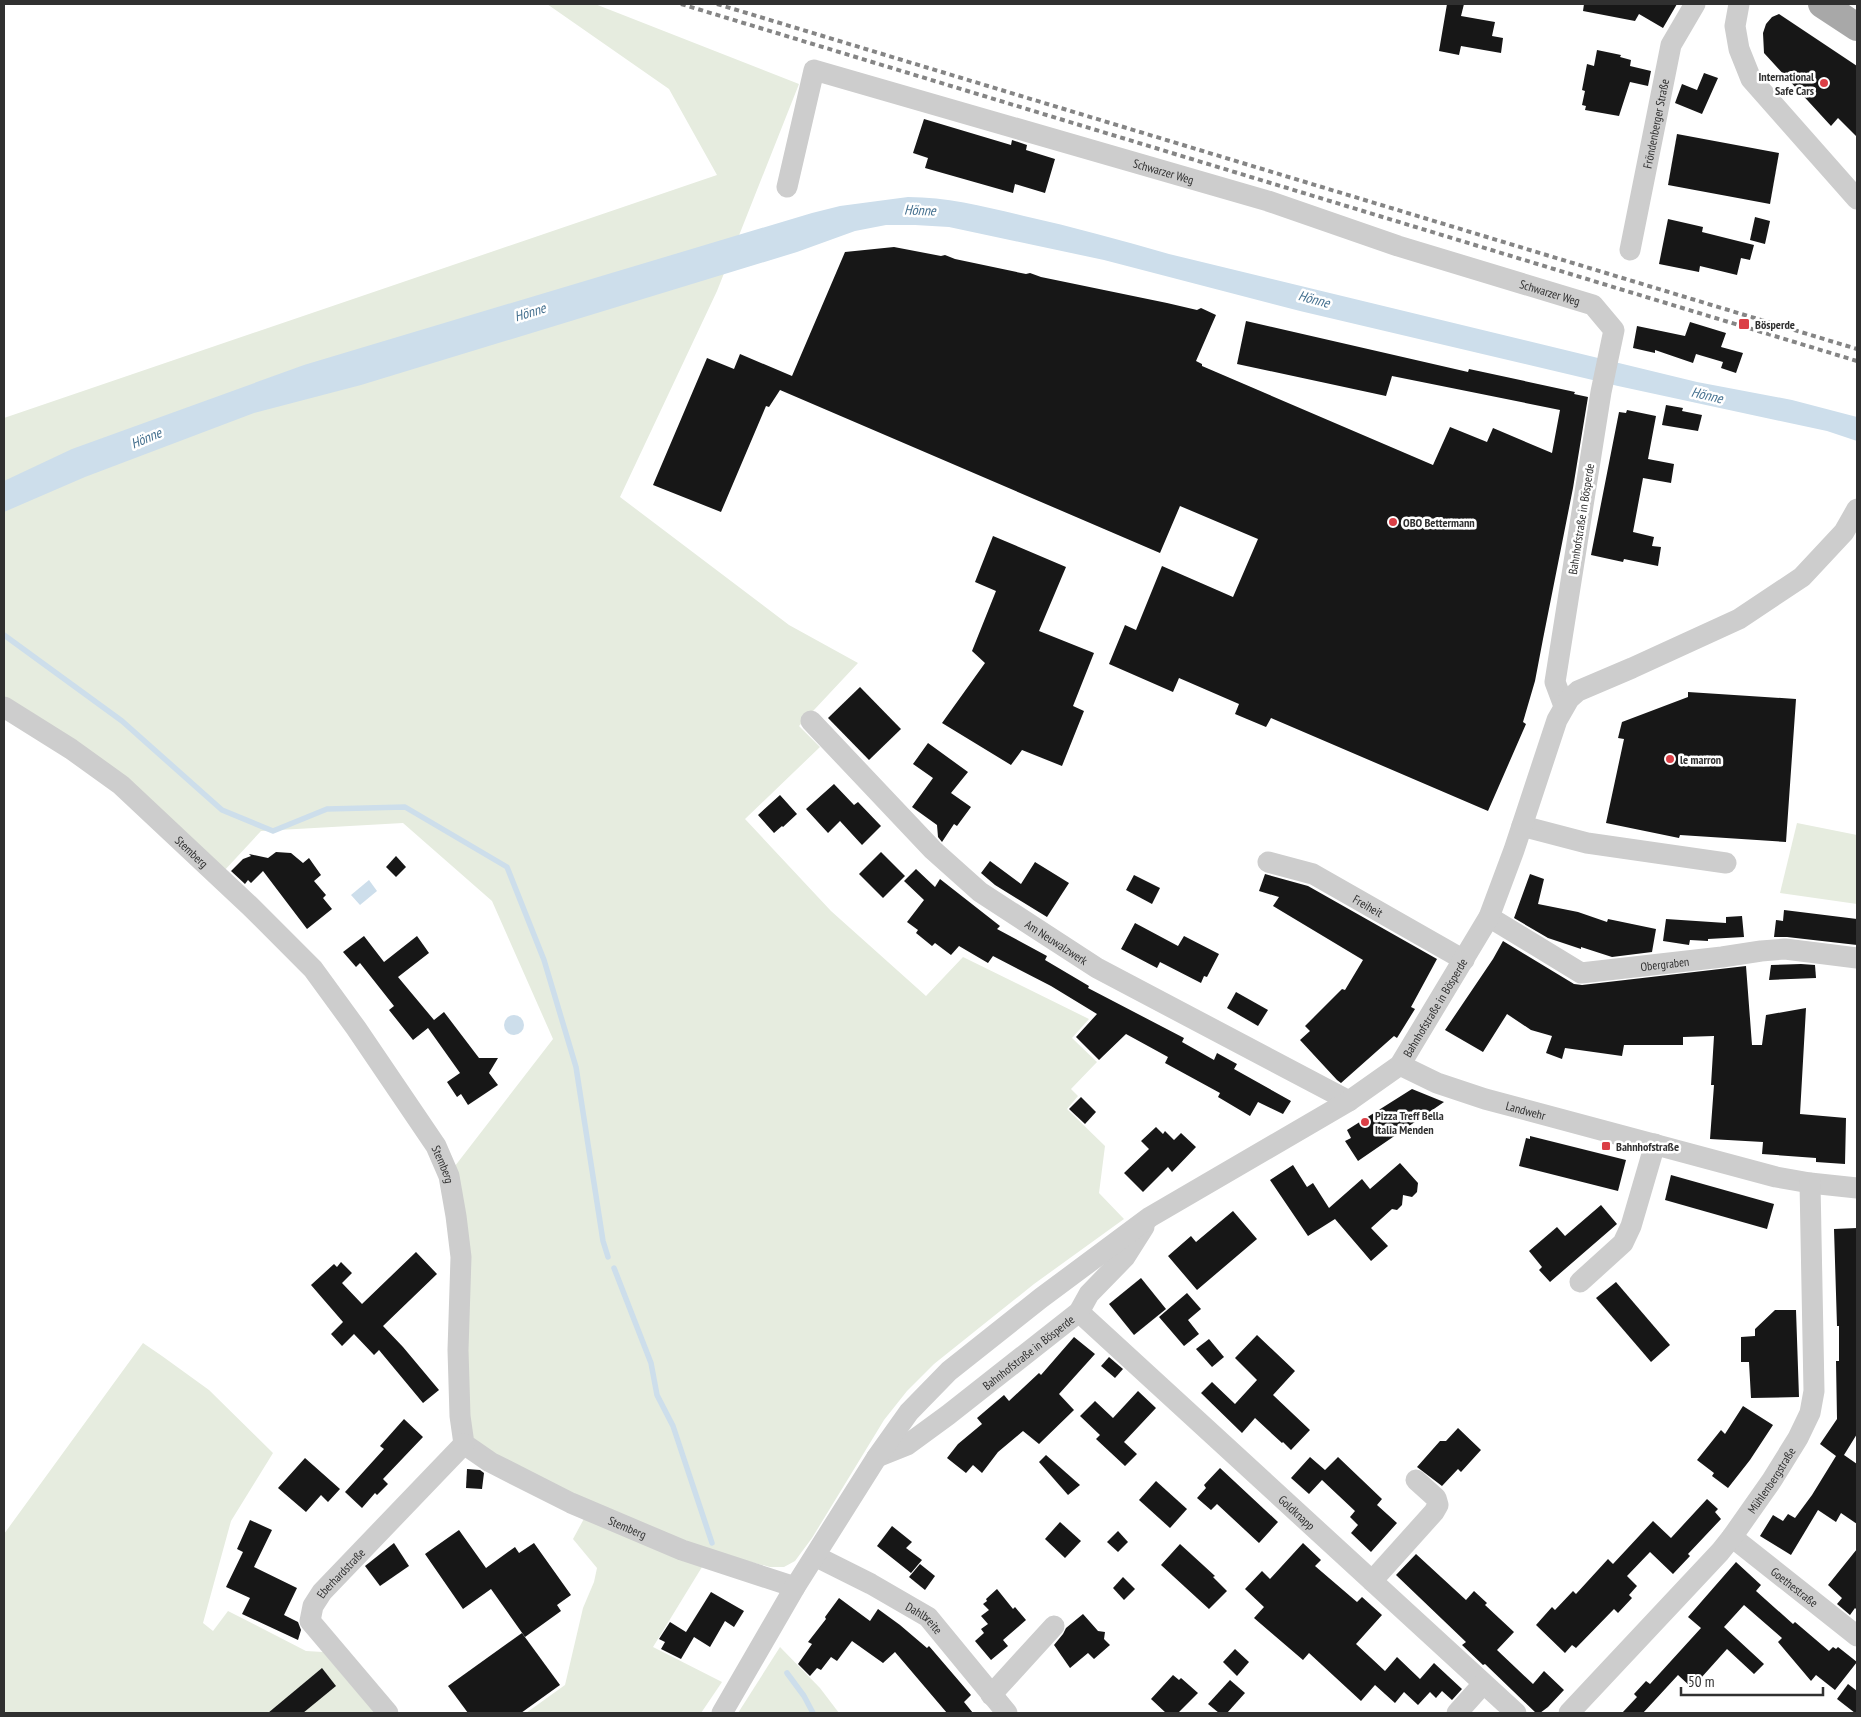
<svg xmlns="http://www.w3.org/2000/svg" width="1861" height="1717" viewBox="0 0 1861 1717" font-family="'PT Sans Narrow',sans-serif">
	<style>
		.green { fill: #e6ecdf }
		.water { fill: #cddeeb }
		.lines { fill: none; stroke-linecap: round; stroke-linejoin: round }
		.stream { stroke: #cddeeb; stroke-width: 5.5 }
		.building { fill: #171717 }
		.minor { stroke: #cdcdcd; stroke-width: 21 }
		.major { stroke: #a8a8a8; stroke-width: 28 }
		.rail { stroke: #858585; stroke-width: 4; stroke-dasharray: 5 4; stroke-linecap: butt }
		.poi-dot { fill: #db3f46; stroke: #fff; stroke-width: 2 }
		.labels { text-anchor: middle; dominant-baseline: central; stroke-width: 5; stroke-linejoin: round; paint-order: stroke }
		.poi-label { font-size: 12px; font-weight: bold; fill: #303030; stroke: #fff; text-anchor: start }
		.street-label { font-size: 12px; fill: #303030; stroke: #fff }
		.water-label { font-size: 14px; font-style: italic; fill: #436f8e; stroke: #fff }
	</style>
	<rect width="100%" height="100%" fill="#fff"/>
	<g class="green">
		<polygon points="547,4 595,4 799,84 717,291 620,497 789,625 858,663 799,726 820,747 745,819 831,911 926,996 963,957 1089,1019 1072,1038 1097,1062 1071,1089 1078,1096 1067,1109 1105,1146 1099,1193 1124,1219 1034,1284 934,1364 907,1391 884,1420 812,1538 795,1561 784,1567 770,1567 710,1551 575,1496 477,1445 470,1432 455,1166 553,1039 492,901 403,823 261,831 223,872 4,701 4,418 717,175 669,89"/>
		<polygon points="1797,823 1857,835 1857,904 1780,893"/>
		<polygon points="143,1343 162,1356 209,1390 273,1453 231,1521 203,1623 213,1631 228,1611 306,1651 323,1652 375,1713 4,1713 4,1534"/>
		<polygon points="586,1515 702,1567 653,1647 722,1682 701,1713 526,1713 565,1685 583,1608 594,1582 597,1568 573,1539"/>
		<polygon points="780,1647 820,1688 839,1713 738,1713"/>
	</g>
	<g class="water">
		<path d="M908,197c40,0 78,10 116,19 49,11 97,24 145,38l528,128 95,18 65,17v24l-30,-10 -209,-45 -318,-75 -196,-51 -155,-33 -34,-2h-29l-31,6 -58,21 -436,133 -107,28 -169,64 -81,35v-31l68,-32 232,-84 508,-152 28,-7z"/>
		<polygon points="369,880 377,891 360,905 351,895"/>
		<circle cx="514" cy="1025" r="10"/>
	</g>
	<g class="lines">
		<g class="stream">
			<polyline points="4,635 122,721 222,810 273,831 327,809 405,807 507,867 544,960 576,1067 603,1241 608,1257"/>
			<polyline points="614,1268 651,1363 657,1395 673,1426 712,1543"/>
			<polyline points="787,1673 804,1696 813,1713"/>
		</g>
	</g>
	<g class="building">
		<polygon points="1447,4 1464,4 1461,16 1495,22 1492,36 1503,38 1501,53 1461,46 1459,55 1439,51"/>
		<polygon points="1584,4 1677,4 1663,28 1639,14 1635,21 1583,11"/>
		<polygon points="1779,14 1857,66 1857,137 1838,118 1831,126 1764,53 1763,33 1766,24 1772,17"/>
		<polygon points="1597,50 1621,55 1620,57 1631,60 1630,66 1651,71 1648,86 1630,82 1619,116 1585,110 1586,106 1582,105 1585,91 1582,90 1587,64 1594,66"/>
		<polygon points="1704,73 1718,78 1702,114 1675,103 1682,84 1697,90"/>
		<polygon points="924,119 1011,145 1012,140 1027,145 1026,150 1055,159 1045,193 1015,184 1013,193 925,168 928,158 913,153"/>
		<polygon points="1677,134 1779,153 1770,204 1668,185"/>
		<polygon points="1755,217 1770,221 1765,244 1750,240"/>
		<polygon points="1668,219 1703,227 1702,232 1754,245 1750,260 1741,258 1737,275 1700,266 1699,272 1659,264"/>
		<polygon points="894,247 941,256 945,255 955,259 1026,274 1030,273 1041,277 1167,303 1197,310 1201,308 1216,315 1196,361 1202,364 1202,366 1433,465 1450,427 1487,442 1493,428 1552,453 1560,410 1392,376 1386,396 1237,364 1246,321 1468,372 1469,369 1575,392 1574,394 1588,397 1573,488 1543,639 1535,681 1523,722 1526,724 1488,811 1271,718 1266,727 1235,714 1239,704 1179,678 1173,692 1109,664 1125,625 1136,630 1162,566 1233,597 1258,539 1180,506 1160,553 780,390 769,407 766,406 721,512 653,485 707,358 734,369 740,354 792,376 845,252"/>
		<polygon points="1690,322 1726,333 1721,347 1743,353 1736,373 1721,368 1723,362 1696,354 1693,363 1655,350 1655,353 1633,348 1637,326 1685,336"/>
		<polygon points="1666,405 1683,408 1682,411 1702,415 1698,431 1662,425"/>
		<polygon points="1627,410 1656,416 1648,459 1674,464 1671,483 1643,478 1633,532 1654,537 1652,546 1661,547 1658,566 1624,559 1623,562 1591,555 1619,412 1626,413"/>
		<polygon points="993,536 1066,567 1039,631 1094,653 1073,706 1084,711 1062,766 1022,750 1011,765 942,723 985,663 972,651 996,591 975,582"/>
		<polygon points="860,687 901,729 869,760 828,718"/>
		<polygon points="1688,692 1796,699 1786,842 1680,835 1679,838 1606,823 1624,739 1618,738 1622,722 1688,697"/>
		<polygon points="928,743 968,772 951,793 971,807 957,826 954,824 942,842 938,837 937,825 912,807 933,778 913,764"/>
		<polygon points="834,784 854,805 858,802 881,826 862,845 840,821 828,833 806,809"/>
		<polygon points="780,795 797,814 783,827 782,826 774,833 758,815"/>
		<polygon points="276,852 291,853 303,863 309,858 321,875 314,881 326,895 323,898 332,909 307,929 263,871 251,883 248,880 245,884 231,871 243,859 251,856 249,854 268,858"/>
		<polygon points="881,852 905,876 883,898 859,874"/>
		<polygon points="396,856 406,867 396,877 386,867"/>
		<polygon points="990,861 1021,884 1035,862 1069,883 1047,917 995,885 981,873"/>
		<polygon points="916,869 935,887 940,879 1000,926 997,929 1047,956 1045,960 1089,986 1088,988 1184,1038 1182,1042 1214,1060 1217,1053 1237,1064 1234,1069 1291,1101 1283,1114 1258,1102 1250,1116 1218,1097 1220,1093 1165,1063 1168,1057 1126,1034 1099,1060 1076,1037 1097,1014 1051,986 993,956 988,963 959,946 951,955 935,943 932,946 916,933 918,930 907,922 924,900 904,881"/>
		<polygon points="1265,874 1308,886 1437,959 1411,1007 1415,1009 1397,1038 1394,1036 1341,1083 1337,1080 1300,1040 1310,1031 1305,1026 1342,989 1345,990 1363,960 1273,906 1279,897 1259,891"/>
		<polygon points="1530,874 1544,879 1538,904 1578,912 1607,922 1608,919 1656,929 1652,952 1612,957 1581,947 1581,949 1548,938 1514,918"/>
		<polygon points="1134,875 1160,888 1152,904 1126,890"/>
		<polygon points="1784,910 1857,919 1857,945 1787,937 1774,937 1776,920 1783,921"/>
		<polygon points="1742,916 1744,937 1708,939 1708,941 1690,940 1689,945 1663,941 1666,919 1726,923 1726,917"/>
		<polygon points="1135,923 1178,946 1184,936 1219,954 1207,977 1204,976 1201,983 1160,962 1157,968 1121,949"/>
		<polygon points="364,936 384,962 417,936 429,953 398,977 434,1020 444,1012 479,1058 498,1058 489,1073 498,1085 468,1105 461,1094 457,1097 447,1082 460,1073 428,1028 413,1040 389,1010 394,1006 360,963 356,967 343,952"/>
		<polygon points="1503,941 1574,984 1582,985 1746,966 1752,1045 1762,1045 1766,1015 1806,1008 1800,1114 1846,1118 1845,1164 1816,1162 1816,1158 1762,1154 1763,1142 1710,1139 1714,1085 1711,1085 1714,1036 1683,1037 1683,1045 1624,1045 1622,1056 1565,1048 1562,1059 1546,1053 1552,1036 1531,1030 1507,1014 1483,1052 1445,1030 1493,959"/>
		<polygon points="1801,964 1815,965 1816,978 1769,980 1771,965"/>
		<polygon points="1236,992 1268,1010 1258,1026 1227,1008"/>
		<polygon points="1412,1089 1444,1102 1358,1161 1345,1141 1351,1138 1347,1130"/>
		<polygon points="1081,1097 1096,1112 1085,1124 1069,1109"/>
		<polygon points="1156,1127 1163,1134 1165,1131 1174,1140 1181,1133 1196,1147 1172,1172 1168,1167 1143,1192 1124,1173 1149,1149 1141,1141"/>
		<polygon points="1530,1136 1626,1160 1618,1191 1519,1166 1526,1138 1530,1139"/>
		<polygon points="1400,1163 1418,1183 1417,1192 1412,1197 1403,1195 1402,1205 1397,1210 1392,1209 1371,1228 1388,1246 1371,1261 1335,1219 1308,1236 1270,1180 1293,1165 1307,1187 1313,1183 1329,1208 1362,1179 1370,1189"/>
		<polygon points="1671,1175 1774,1204 1767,1229 1665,1200"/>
		<polygon points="1601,1205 1617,1224 1550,1282 1539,1270 1542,1267 1529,1251 1557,1227 1565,1236"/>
		<polygon points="1233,1211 1257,1239 1197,1290 1168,1256 1191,1236 1196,1242"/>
		<polygon points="1857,1228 1857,1434 1844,1455 1857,1464 1857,1524 1841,1513 1836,1522 1818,1510 1791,1555 1760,1536 1773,1515 1783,1521 1788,1514 1795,1518 1812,1495 1836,1456 1820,1444 1837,1419 1836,1361 1839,1361 1839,1326 1837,1326 1834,1229"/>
		<polygon points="416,1252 437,1274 383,1326 403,1347 439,1390 423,1403 379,1350 374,1355 354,1334 342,1346 331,1334 343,1322 311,1285 334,1264 337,1267 341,1262 352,1273 342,1283 362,1304"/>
		<polygon points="1141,1278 1166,1309 1134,1335 1109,1304"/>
		<polygon points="1616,1282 1670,1345 1651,1362 1596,1298"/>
		<polygon points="1187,1293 1201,1309 1188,1320 1199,1334 1184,1346 1159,1317"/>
		<polygon points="1775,1310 1796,1310 1799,1397 1751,1398 1749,1362 1741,1362 1741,1337 1755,1336 1755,1329"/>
		<polygon points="1257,1335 1295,1371 1273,1395 1310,1430 1291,1450 1283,1442 1282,1443 1255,1418 1242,1433 1201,1393 1212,1382 1235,1404 1257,1380 1235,1358"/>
		<polygon points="1074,1337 1095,1354 1059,1394 1074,1410 1039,1444 1023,1431 998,1452 982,1473 973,1465 966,1473 947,1458 958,1444 982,1424 977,1418 1004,1395 1009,1401 1039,1373 1041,1375"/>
		<polygon points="1209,1339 1224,1357 1212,1367 1196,1349"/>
		<polygon points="1109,1357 1123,1369 1115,1378 1101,1366"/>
		<polygon points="1138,1391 1156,1408 1124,1442 1137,1454 1125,1466 1096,1439 1100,1435 1080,1416 1095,1401 1113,1418"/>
		<polygon points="1743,1406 1773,1425 1750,1460 1728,1488 1712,1476 1714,1473 1697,1460 1721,1430 1725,1434"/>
		<polygon points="404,1419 423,1437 383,1479 388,1484 377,1495 375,1493 362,1508 345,1492 384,1449 380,1446"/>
		<polygon points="1458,1428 1481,1450 1461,1472 1458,1469 1442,1486 1417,1467 1440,1441 1446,1441"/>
		<polygon points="1046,1455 1080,1485 1068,1495 1039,1462"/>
		<polygon points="1310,1457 1325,1470 1338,1457 1382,1499 1377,1505 1397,1523 1371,1552 1351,1533 1358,1525 1350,1517 1355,1511 1322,1480 1309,1494 1291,1478"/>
		<polygon points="305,1458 340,1489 328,1502 321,1495 306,1512 278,1488"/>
		<polygon points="1220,1468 1278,1522 1259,1543 1217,1504 1211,1510 1197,1498 1206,1488 1204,1485"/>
		<polygon points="467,1469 480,1470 484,1473 482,1489 466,1488"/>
		<polygon points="1156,1481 1187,1509 1170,1528 1139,1500"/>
		<polygon points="1707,1499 1718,1509 1715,1512 1721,1519 1688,1554 1690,1556 1673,1574 1650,1552 1627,1576 1637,1586 1629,1595 1632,1598 1618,1613 1614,1609 1576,1648 1572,1645 1565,1653 1536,1625 1552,1607 1555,1610 1573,1591 1576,1594 1608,1559 1613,1564 1653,1521 1671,1538"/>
		<polygon points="250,1520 272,1530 254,1567 297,1588 284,1615 298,1622 301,1630 298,1640 242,1614 250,1598 226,1587 243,1552 237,1549"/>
		<polygon points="1060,1522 1081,1541 1065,1558 1045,1539"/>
		<polygon points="892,1526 912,1542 906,1548 922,1560 911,1573 877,1546"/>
		<polygon points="459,1530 486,1568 515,1547 519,1553 534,1543 571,1595 557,1605 561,1611 525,1637 491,1589 463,1609 425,1554"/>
		<polygon points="1118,1531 1128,1542 1118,1552 1107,1542"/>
		<polygon points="394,1543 409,1566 380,1586 365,1566"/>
		<polygon points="1303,1543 1321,1560 1315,1566 1357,1602 1362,1597 1382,1615 1356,1644 1385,1671 1397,1657 1420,1679 1434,1663 1462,1689 1452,1700 1442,1691 1436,1698 1430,1692 1418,1705 1404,1692 1395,1703 1375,1685 1361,1701 1309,1653 1303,1660 1254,1618 1264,1607 1245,1589 1262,1571 1270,1579"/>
		<polygon points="1180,1544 1215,1576 1213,1577 1227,1591 1209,1609 1161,1565"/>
		<polygon points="1857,1549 1857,1610 1855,1608 1850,1615 1837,1604 1842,1598 1828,1585"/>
		<polygon points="1416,1554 1466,1600 1474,1591 1487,1603 1485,1605 1514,1632 1497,1650 1533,1684 1544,1671 1564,1690 1548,1707 1540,1713 1536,1713 1485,1664 1483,1665 1462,1645 1466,1642 1396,1575"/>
		<polygon points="1736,1562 1761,1585 1756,1591 1793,1624 1795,1622 1829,1651 1833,1647 1836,1649 1838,1647 1857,1662 1835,1690 1816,1675 1811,1681 1778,1642 1782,1638 1744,1605 1724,1627 1764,1664 1754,1674 1727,1649 1692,1688 1678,1675 1643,1713 1622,1713 1637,1697 1634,1694 1646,1681 1650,1684 1701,1628 1688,1617"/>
		<polygon points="920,1564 935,1576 925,1590 909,1577"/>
		<polygon points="1123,1577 1135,1589 1124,1600 1113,1588"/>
		<polygon points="997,1589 1013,1609 1015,1607 1026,1620 1003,1640 1008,1646 991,1660 975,1641 984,1633 981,1629 988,1624 981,1616 989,1610 983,1604 987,1601 986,1599"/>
		<polygon points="711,1592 744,1611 734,1627 725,1621 710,1647 694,1637 681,1659 661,1649 665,1642 659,1639 670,1622 686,1632"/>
		<polygon points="839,1598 870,1621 878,1609 900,1625 927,1648 929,1646 971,1695 964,1702 973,1713 947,1713 895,1652 883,1663 852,1641 837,1661 831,1657 821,1670 817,1668 810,1676 798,1664 812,1644 808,1642 826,1619 825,1617"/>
		<polygon points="1083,1614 1098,1631 1105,1632 1104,1639 1110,1645 1094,1659 1088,1653 1070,1668 1054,1645 1063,1634 1066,1628"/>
		<polygon points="522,1633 560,1685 521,1713 468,1713 448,1686"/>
		<polygon points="1235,1649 1249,1662 1237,1676 1223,1662"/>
		<polygon points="322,1668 336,1686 303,1713 268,1713"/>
		<polygon points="1173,1675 1179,1680 1181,1678 1198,1693 1178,1713 1166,1713 1151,1699"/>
		<polygon points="1230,1680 1245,1693 1227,1713 1219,1713 1208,1704"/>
		<polygon points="1848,1684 1857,1691 1857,1713 1855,1713 1837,1699"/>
	</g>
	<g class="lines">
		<g class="minor">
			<polyline points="1739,4 1735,26 1739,49 1751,79 1857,199"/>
			<path id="s1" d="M787,187l27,-117 454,131 130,45 195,59 21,25 -13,62 -46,290 9,24"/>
			<path id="s2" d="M1630,250l41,-205 24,-41"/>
			<path id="s3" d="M4,707l67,42 50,36 129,121 63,63 43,59 80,118 13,30 7,40 5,41 -3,93 2,66 4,28 26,18 81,41 111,47 113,37"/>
			<path id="s4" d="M811,721l122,129 47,42 117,76 252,133"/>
			<polyline points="1522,826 1587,843 1726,863"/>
			<path id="s5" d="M1268,862l45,12 151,86"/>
			<path id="s6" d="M1489,917l92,56 141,-16 39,-6 24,-2 72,9"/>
			<path id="s7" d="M1400,1065l37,18 48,16 291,78 34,6 47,5"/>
			<polyline points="1580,1282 1623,1243 1631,1226 1655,1144"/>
			<path id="s8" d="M1079,1312l437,401"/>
			<path id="s9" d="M877,1457l30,-12 41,-30 131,-103 10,-18 36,-37 19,-30"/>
			<path id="s10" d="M1732,1537l125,99"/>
			<path id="s11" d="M815,1556l56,28 57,33 79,96"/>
			<polyline points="1372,1581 1434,1512 1438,1505 1436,1498 1416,1480"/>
			<polyline points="991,1695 1054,1626"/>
			<path id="s12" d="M388,1713l-78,-92 3,-15 9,-14 142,-148"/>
			<path id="s13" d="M722,1713l73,-126 82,-130 32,-45 40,-41 92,-73 109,-81 199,-116 51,-36 89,-148 25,-67 43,-130 12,-21 9,-8 54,-23 107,-49 63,-42 42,-45 13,-23"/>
			<polyline points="1457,1713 1483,1684"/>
			<path id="s14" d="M1569,1713l151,-161 12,-15 40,-57 26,-42 12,-25 4,-22 -4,-208"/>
		</g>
		<polyline class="major" points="1822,4 1857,27"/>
		<g class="rail">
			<polyline points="681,4 1857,361"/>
			<polyline points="717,4 1857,349"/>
		</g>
	</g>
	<g class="poi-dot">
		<circle cx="1824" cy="83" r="5"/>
		<rect x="1738" y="318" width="12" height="12" rx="2.5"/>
		<circle cx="1393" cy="522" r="5"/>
		<circle cx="1670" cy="759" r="5"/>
		<circle cx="1365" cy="1122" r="5"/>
		<rect x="1601" y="1141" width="10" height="10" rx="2.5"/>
	</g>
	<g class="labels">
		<g class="poi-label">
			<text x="1814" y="76" text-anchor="end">International<tspan x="1814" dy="14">Safe Cars</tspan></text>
			<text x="1755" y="324">Bösperde</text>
			<text x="1403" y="522">OBO Bettermann</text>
			<text x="1680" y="759">le marron</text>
			<text x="1375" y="1115">Pizza Treff Bella<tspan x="1375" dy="14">Italia Menden</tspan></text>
			<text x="1616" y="1146">Bahnhofstraße</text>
		</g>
		<g class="street-label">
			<text stroke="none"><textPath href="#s2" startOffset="129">Fröndenberger Straße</textPath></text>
			<text stroke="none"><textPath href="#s1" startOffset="484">Schwarzer Weg</textPath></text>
			<text stroke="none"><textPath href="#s1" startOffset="889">Schwarzer Weg</textPath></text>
			<text transform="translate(1581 519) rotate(-81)">Bahnhofstraße in Bösperde</text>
			<text stroke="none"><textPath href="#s3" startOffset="238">Stemberg</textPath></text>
			<text stroke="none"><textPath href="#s5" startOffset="110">Freiheit</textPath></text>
			<text stroke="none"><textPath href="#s4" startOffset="332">Am Neuwalzwerk</textPath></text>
			<text stroke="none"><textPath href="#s6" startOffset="192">Obergraben</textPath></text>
			<text stroke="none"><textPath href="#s13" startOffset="1025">Bahnhofstraße in Bösperde</textPath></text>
			<text stroke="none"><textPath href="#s7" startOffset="134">Landwehr</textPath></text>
			<text stroke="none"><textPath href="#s3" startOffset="642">Stemberg</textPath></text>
			<text stroke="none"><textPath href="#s9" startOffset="185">Bahnhofstraße in Bösperde</textPath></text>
			<text stroke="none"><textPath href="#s14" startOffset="309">Mühlenbergstraße</textPath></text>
			<text stroke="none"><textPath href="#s8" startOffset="296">Goldknapp</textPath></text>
			<text stroke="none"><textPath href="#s3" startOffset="1108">Stemberg</textPath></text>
			<text stroke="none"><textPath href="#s12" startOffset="179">Eberhardstraße</textPath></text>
			<text stroke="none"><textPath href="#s10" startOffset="80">Goethestraße</textPath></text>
			<text stroke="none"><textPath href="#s11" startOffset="126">Dahlbreite</textPath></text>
		</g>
		<g class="water-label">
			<text transform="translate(920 210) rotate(2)">Hönne</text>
			<text transform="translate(1314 299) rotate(15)">Hönne</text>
			<text transform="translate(530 312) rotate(-17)">Hönne</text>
			<text transform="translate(1707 395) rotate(13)">Hönne</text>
			<text transform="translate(146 438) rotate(-23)">Hönne</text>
		</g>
	</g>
	<rect width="1861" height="1717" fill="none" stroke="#303030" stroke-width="10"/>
	<path d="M1681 1687v8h142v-8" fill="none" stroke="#303030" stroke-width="2.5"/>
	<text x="1688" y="1687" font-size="15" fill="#303030" stroke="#ffffff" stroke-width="4" paint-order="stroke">50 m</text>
</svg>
